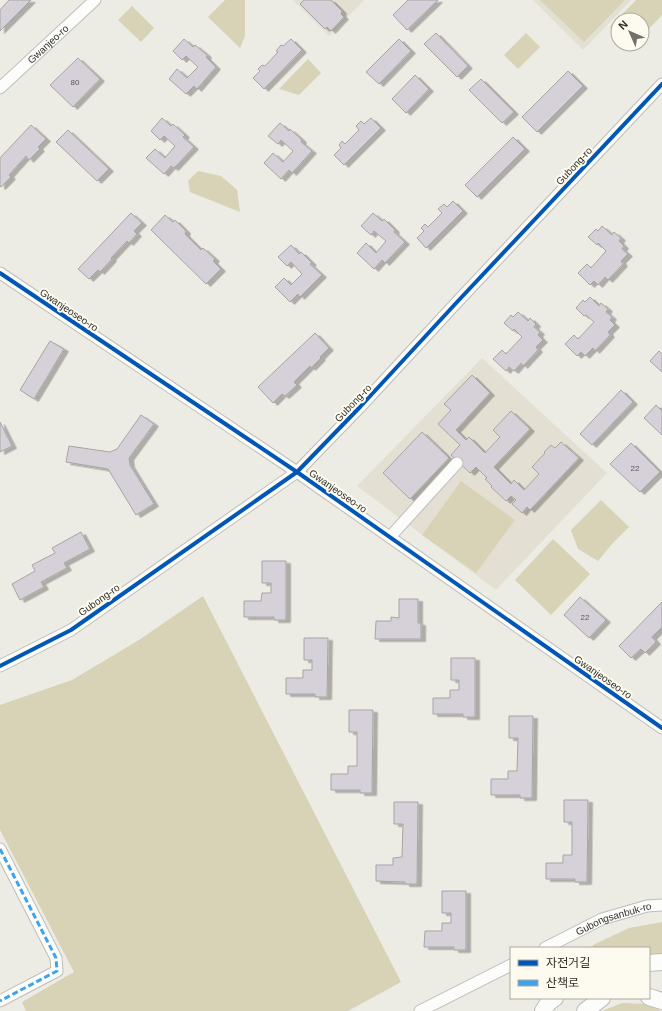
<svg xmlns="http://www.w3.org/2000/svg" width="662" height="1011" viewBox="0 0 662 1011" font-family="Arial,'Noto Sans KR',sans-serif">
	<style>
		.built { fill: #e3e0d3 }
		.green { fill: #d8d3b6 }
		.building { fill: #d6d0d8; stroke: #a6a5a4; filter: url(#shadow) }
		.lines { fill: none; stroke-linecap: round; stroke-linejoin: round }
		.minor-casing { stroke: #bebdb8; stroke-width: 13 }
		.highway-casing { stroke: #bebdb8; stroke-width: 18 }
		.minor { stroke: #fcfcfb; stroke-width: 11 }
		.highway { stroke: #fcfcfb; stroke-width: 16 }
		.quiet { stroke: #3ea3eb; stroke-width: 3; stroke-dasharray: 6 3; stroke-linecap: butt }
		.cycleway-casing { stroke: #fdfbef; stroke-width: 6 }
		.cycleway { stroke: #0057b8; stroke-width: 4 }
		.labels { text-anchor: middle; dominant-baseline: central; stroke-width: 4; stroke-linejoin: round; paint-order: stroke }
		.number-label { font-size: 8px; fill: #5a5756 }
		.street-label { font-size: 10px; fill: #302f2a; stroke: #fdfbef }
	</style>
	<defs>
		<filter id="shadow"><feDropShadow dx="4.5" dy="2.5" stdDeviation="0" flood-color="#0004"/></filter>
	</defs>
	<rect width="100%" height="100%" fill="#ecebe4"/>
	<g class="built">
		<polygon points="293,0 364,0 329,36"/>
		<polygon points="533,0 631,0 583,50"/>
		<polygon points="482,358 607,473 496,590 357,486"/>
	</g>
	<g class="green">
		<polygon points="225,0 245,0 245,36 240,48 208,17"/>
		<polygon points="540,0 625,0 584,42"/>
		<polygon points="636,0 662,0 662,15 642,36 642,20 618,20 618,35 610,27"/>
		<polygon points="132,6 154,28 141,42 118,20"/>
		<polygon points="526,33 540,47 518,69 504,55"/>
		<polygon points="308,59 321,73 299,95 279,89"/>
		<polygon points="198,171 221,176 237,190 240,212 190,192 188,181"/>
		<polygon points="461,481 515,520 476,573 422,535"/>
		<polygon points="601,500 629,527 612,544 598,561 578,549 571,530"/>
		<polygon points="553,539 590,574 551,615 515,580"/>
		<polygon points="203,596 401,982 348,1011 26,1011 22,1002 74,972 0,830 0,705 72,680 139,640"/>
		<polygon points="662,922 662,956 649,957 649,948 589,948 595,944 629,928"/>
		<polygon points="622,1003 650,1004 661,1011 602,1011"/>
	</g>
	<g class="building">
		<polygon points="9,0 31,0 0,31 0,10"/>
		<polygon points="304,0 331,0 342,11 341,14 344,17 331,31 327,27 325,29 300,4"/>
		<polygon points="408,0 438,0 407,30 393,15"/>
		<polygon points="436,33 468,66 457,77 424,44"/>
		<polygon points="184,39 193,47 195,45 207,55 206,57 216,67 197,89 194,86 186,94 169,79 177,69 187,78 198,67 186,56 182,60 173,51"/>
		<polygon points="291,39 302,50 264,89 253,78 260,71 258,69 262,65 265,66 278,52 276,51 281,45 283,46"/>
		<polygon points="399,39 411,51 379,84 366,72"/>
		<polygon points="78,58 100,79 73,107 50,85"/>
		<polygon points="568,71 583,86 537,132 522,117"/>
		<polygon points="415,75 429,89 406,113 392,99"/>
		<polygon points="481,79 514,112 502,123 469,90"/>
		<polygon points="162,118 171,126 173,124 185,135 183,137 194,147 174,168 171,166 164,174 146,158 155,149 165,158 175,146 164,136 160,140 151,131"/>
		<polygon points="371,118 381,128 344,165 334,155 341,148 339,145 342,141 345,144 359,130 356,126 361,121 364,124"/>
		<polygon points="280,123 289,131 290,129 302,140 301,142 312,151 292,173 289,170 281,179 264,163 273,153 283,162 293,151 281,140 278,144 268,136"/>
		<polygon points="31,125 46,139 38,147 40,149 29,160 26,156 9,175 11,177 1,187 0,186 0,158"/>
		<polygon points="68,130 109,169 97,181 56,142"/>
		<polygon points="513,137 525,149 477,197 465,185"/>
		<polygon points="453,201 463,211 426,248 417,238 424,231 421,228 425,224 428,227 442,213 438,209 444,204 447,207"/>
		<polygon points="131,213 142,223 134,231 137,234 129,243 127,241 111,258 112,259 100,272 98,270 89,279 78,269"/>
		<polygon points="373,213 382,221 384,219 395,230 394,232 405,242 385,263 382,260 374,269 357,253 366,243 376,253 386,241 374,231 371,235 361,226"/>
		<polygon points="165,215 173,222 175,220 186,231 185,234 201,250 203,248 215,259 213,261 221,269 206,284 151,230"/>
		<polygon points="602,226 612,235 614,232 621,238 619,241 624,246 622,249 628,254 621,261 623,264 608,280 605,277 598,285 594,281 590,285 578,273 587,264 591,268 606,251 598,243 597,245 588,237 596,229 598,231"/>
		<polygon points="291,245 299,254 301,252 312,263 310,264 322,275 300,297 298,294 290,302 275,287 284,278 291,285 302,274 291,262 287,266 278,257"/>
		<polygon points="590,297 599,306 601,303 608,309 606,312 612,317 610,320 615,325 608,332 610,335 595,351 593,348 585,356 581,352 577,356 565,344 574,335 578,339 594,322 586,315 584,316 576,308 583,300 585,302"/>
		<polygon points="518,312 528,321 530,318 536,324 534,327 540,332 538,335 543,340 536,347 538,350 523,366 521,363 514,371 509,367 506,371 493,359 502,350 506,354 522,337 514,329 513,331 504,323 511,315 513,317"/>
		<polygon points="315,333 329,348 320,357 321,358 311,368 310,366 294,382 297,385 285,396 282,394 273,403 258,387"/>
		<polygon points="50,341 64,349 34,399 20,390"/>
		<polygon points="659,351 662,354 662,372 650,361"/>
		<polygon points="472,375 490,393 456,430 466,440 469,437 485,453 500,437 493,430 511,411 530,429 494,467 511,484 514,480 524,490 539,474 532,467 545,453 544,452 551,445 555,448 561,442 579,458 530,510 527,507 522,513 512,504 516,500 511,496 506,501 491,487 492,486 485,479 487,478 476,467 470,473 451,455 460,445 438,424 451,410 444,404"/>
		<polygon points="621,390 633,402 592,445 580,434"/>
		<polygon points="656,405 662,411 662,435 644,418"/>
		<polygon points="141,415 154,424 129,458 130,465 154,504 136,515 108,469 66,462 69,446 110,452 117,449"/>
		<polygon points="0,422 12,446 0,452"/>
		<polygon points="422,432 449,458 410,499 383,473"/>
		<polygon points="631,443 660,472 640,492 610,464"/>
		<polygon points="81,532 90,549 64,563 67,568 41,582 44,587 20,600 12,584 35,571 32,565 55,553 52,548"/>
		<polygon points="262,561 286,561 286,620 274,620 274,617 244,617 244,601 261,601 262,593 271,593 271,583 262,583"/>
		<polygon points="580,597 606,620 589,638 564,615"/>
		<polygon points="399,599 418,599 418,623 421,623 421,639 375,639 376,621 391,621 391,617 399,618"/>
		<polygon points="662,602 662,627 652,637 656,642 645,653 641,649 631,658 619,646"/>
		<polygon points="304,638 328,638 327,697 315,697 315,694 286,694 286,678 303,678 303,670 312,670 312,660 304,660"/>
		<polygon points="451,658 475,658 475,717 463,717 463,714 433,714 433,698 450,698 450,690 459,690 459,680 451,680"/>
		<polygon points="349,710 373,710 372,793 360,793 360,790 331,790 331,774 348,774 348,766 357,766 357,732 349,732"/>
		<polygon points="509,716 533,716 532,798 520,798 520,795 491,795 491,779 508,779 508,771 517,771 518,738 509,738"/>
		<polygon points="564,800 588,800 587,882 575,882 575,879 546,879 546,863 563,863 563,855 572,855 572,822 564,822"/>
		<polygon points="394,802 418,802 417,884 405,884 405,882 376,881 376,865 393,865 393,858 402,857 403,824 394,824"/>
		<polygon points="442,891 466,891 466,950 454,950 454,947 424,947 425,931 442,931 442,923 451,923 451,913 442,913"/>
	</g>
	<g class="lines">
		<g class="minor-casing">
			<g id="minor">
				<path id="s1" d="M0,88l95,-88"/>
				<polyline points="0,273 297,472 662,728"/>
				<polyline points="390,537 457,463"/>
				<polyline points="0,666 71,630 297,472 360,407 458,301 662,84"/>
				<polyline points="0,849 56,958 57,971 0,1001"/>
				<path id="s2" d="M545,948l57,-29 45,-13 15,-1"/>
				<polyline points="420,1011 511,965"/>
			</g>
		</g>
		<g class="highway-casing">
			<g id="highway">
				<polyline points="649,963 662,962"/>
				<polyline points="649,997 662,1001"/>
				<polyline points="543,1011 548,1003 555,998"/>
				<polyline points="585,1011 602,998"/>
			</g>
		</g>
		<use href="#minor" class="minor"/>
		<use href="#highway" class="highway"/>
		<polyline class="quiet" points="0,849 56,958 57,971 0,1001"/>
		<g class="cycleway-casing">
			<g id="cycleway">
				<polyline points="0,273 297,472 662,728"/>
				<polyline points="0,666 71,630 297,472 360,407 458,301 662,84"/>
			</g>
		</g>
		<use href="#cycleway" class="cycleway"/>
	</g>
	<g class="labels">
		<g class="number-label">
			<text x="75" y="82">80</text>
			<text x="635" y="468">22</text>
			<text x="585" y="617">22</text>
		</g>
		<g class="street-label">
			<text stroke="none"><textPath href="#s1" startOffset="65">Gwanjeo-ro</textPath></text>
			<text transform="translate(574 166) rotate(-47)">Gubong-ro</text>
			<text transform="translate(69 310) rotate(34)">Gwanjeoseo-ro</text>
			<text transform="translate(353 403) rotate(-46)">Gubong-ro</text>
			<text transform="translate(338 491) rotate(35)">Gwanjeoseo-ro</text>
			<text transform="translate(99 600) rotate(-35)">Gubong-ro</text>
			<text transform="translate(603 677) rotate(35)">Gwanjeoseo-ro</text>
			<text stroke="none"><textPath href="#s2" startOffset="75">Gubongsanbuk-ro</textPath></text>
		</g>
	</g>
	<rect x="510" y="947" width="140" height="52" fill="#fdfbef" stroke="#aba9a0"/>
	<rect x="518" y="960" width="20" height="6" fill="#0057b8" stroke="#aba9a0"/>
	<text x="546" y="967" font-size="12" fill="#302f2a">자전거길</text>
	<rect x="518" y="980" width="20" height="6" fill="#3ea3eb" stroke="#aba9a0"/>
	<text x="546" y="987" font-size="12" fill="#302f2a">산책로</text>
	<g transform="translate(630 32) rotate(315)"><circle r="19" fill="#fdfbef" stroke="#aba9a0"/>
	<path d="M0-3L7 15L0 10L-7 15Z" fill="#72716b"/>
	<text y="-6" font-size="11" font-weight="bold" text-anchor="middle" fill="#302f2a">N</text>
	</g>
</svg>
